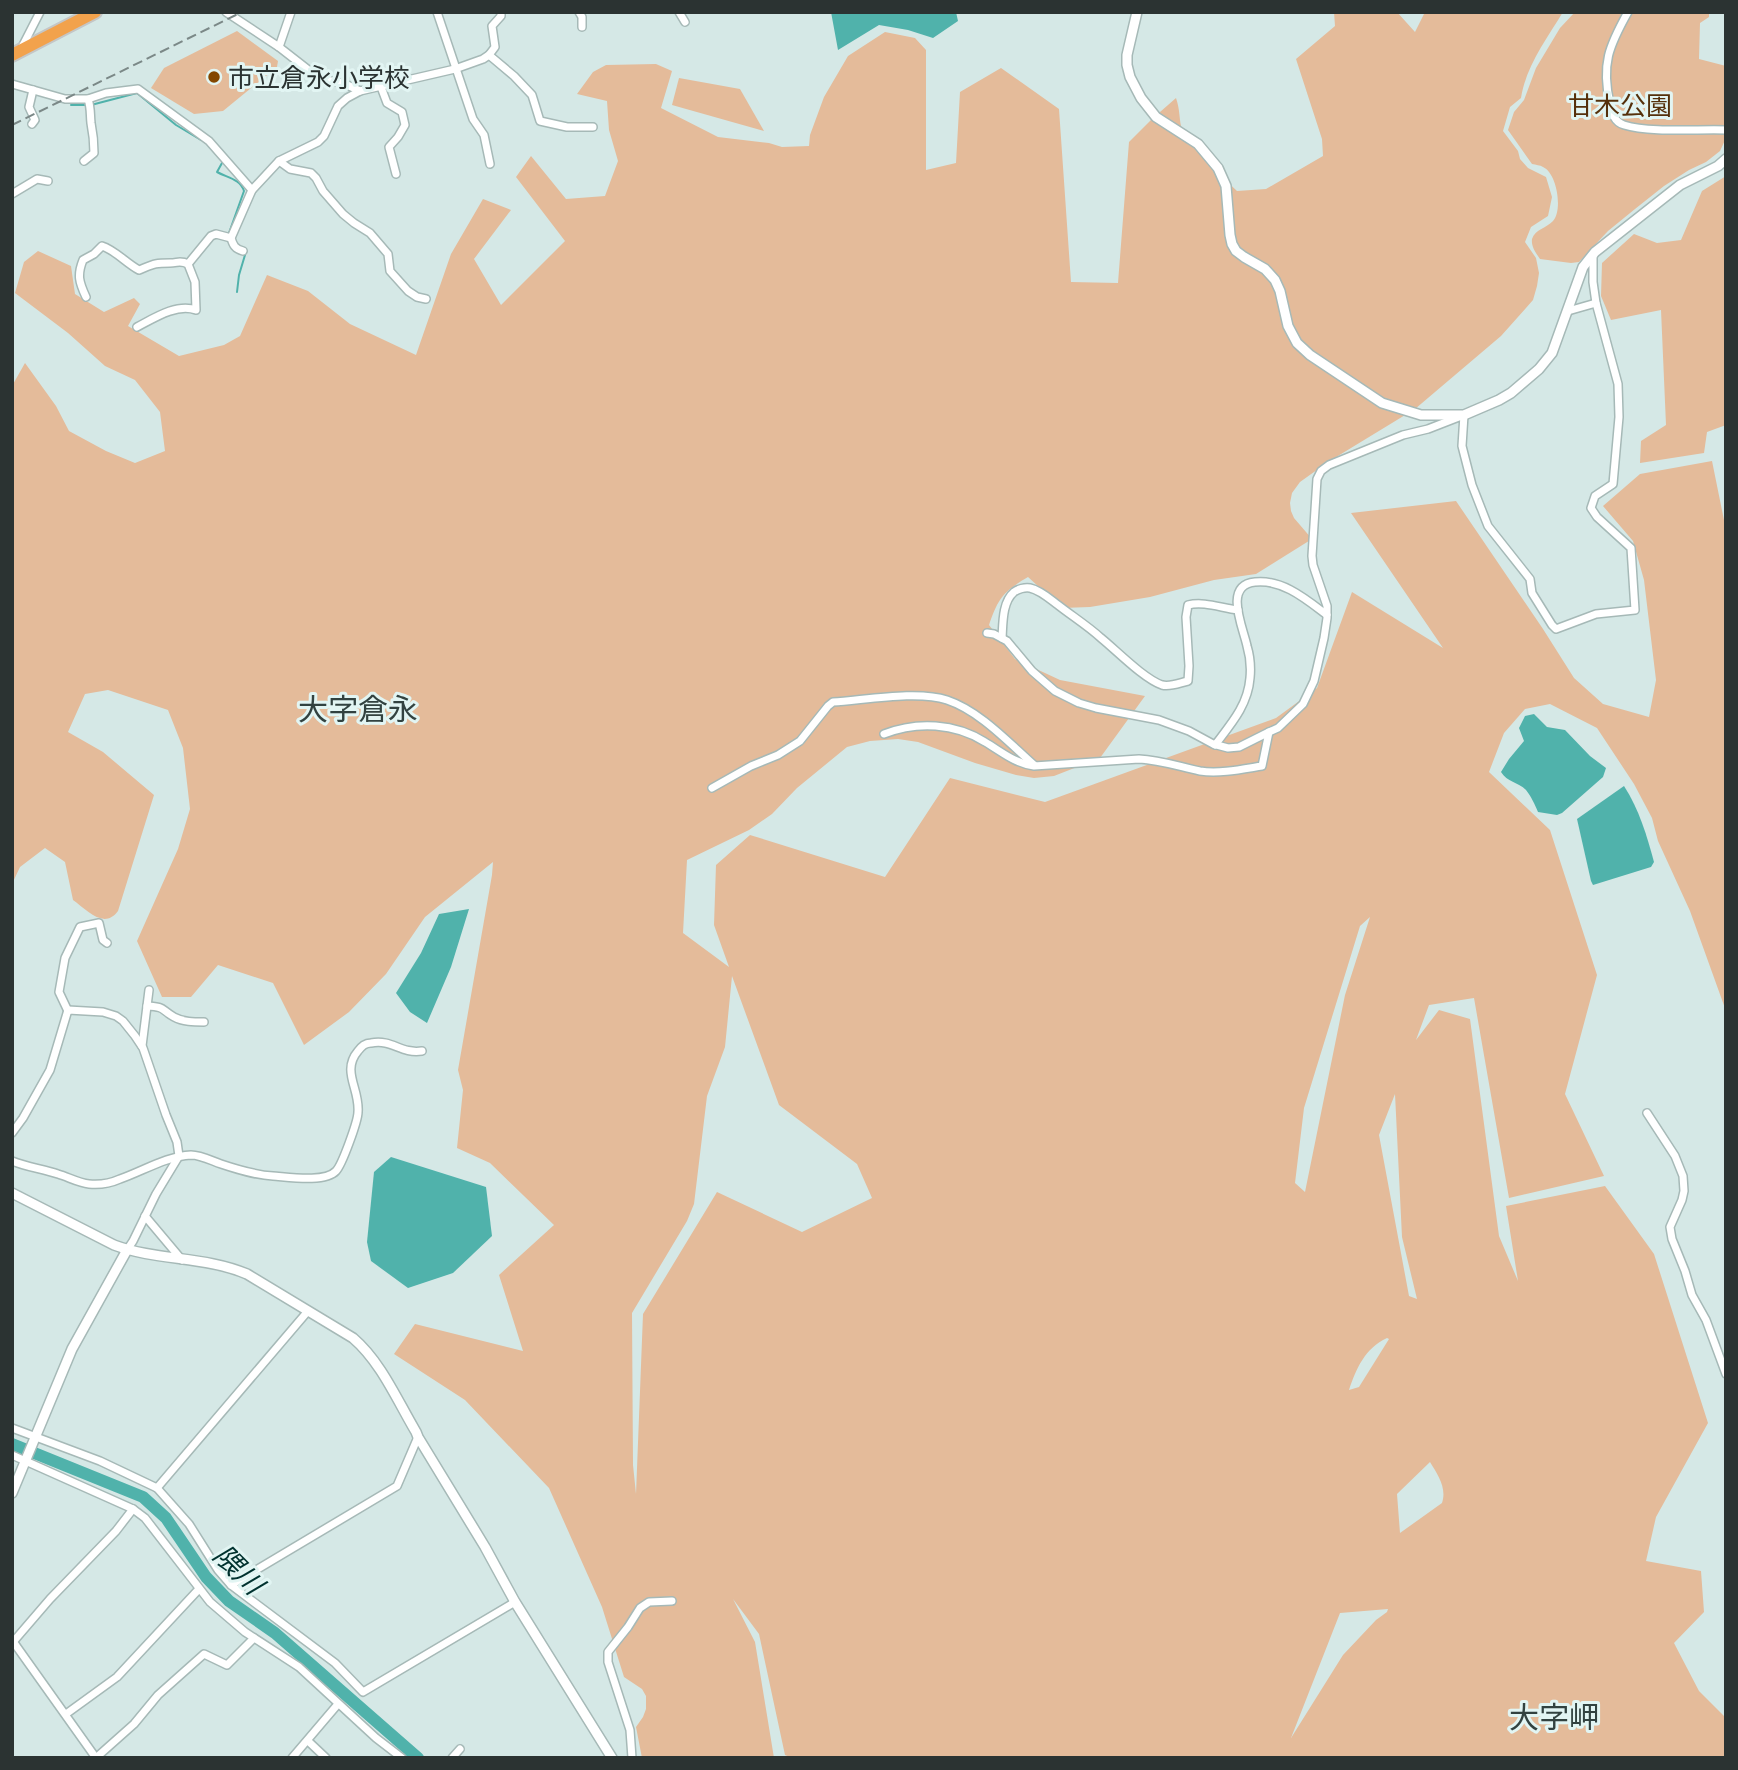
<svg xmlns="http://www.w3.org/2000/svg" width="1738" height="1770" viewBox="0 0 1738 1770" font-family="'PT Sans Narrow','Noto Sans JP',sans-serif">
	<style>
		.green { fill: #e4bb9a; fill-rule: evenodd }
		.water { fill: #50b2ab }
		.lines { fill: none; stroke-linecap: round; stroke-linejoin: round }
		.stream { stroke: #50b2ab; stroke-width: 2 }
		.river { stroke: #50b2ab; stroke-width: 12 }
		.minor-casing { stroke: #a6b9b7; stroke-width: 10 }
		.tertiary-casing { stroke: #a6b9b7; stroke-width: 12 }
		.trunk-casing { stroke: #c4c6c6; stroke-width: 16 }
		.minor { stroke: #fff; stroke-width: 7 }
		.tertiary { stroke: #fff; stroke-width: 9 }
		.trunk { stroke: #f2a24c; stroke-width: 12 }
		.rail { stroke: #7b8887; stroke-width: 2; stroke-dasharray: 10 5; stroke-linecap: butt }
		.poi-dot { fill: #834700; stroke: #e2f5f3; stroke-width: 2.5 }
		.labels { text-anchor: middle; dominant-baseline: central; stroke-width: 6; stroke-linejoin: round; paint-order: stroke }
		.poi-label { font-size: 26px; fill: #2b3332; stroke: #e2f5f3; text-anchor: start }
		.park-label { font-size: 26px; fill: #55300b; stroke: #e2f5f3 }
		.water-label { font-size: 28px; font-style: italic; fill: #01322f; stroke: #e2f5f3 }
		.quarter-label { font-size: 30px; fill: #324240; stroke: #e2f5f3 }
	</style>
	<rect width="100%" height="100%" fill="#d5e8e6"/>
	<g class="green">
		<path d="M1334,12h63l18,20 10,-20h138c-17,28 -37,54 -42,86l-11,9 -7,24 15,20 2,8 8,9 18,9 6,20 -4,19 -17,11 -6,15 11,16 3,15 -2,13 -4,14 -32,36 -86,73 -87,53 -28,20 -8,11 -2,10 1,8 3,7 18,21 -56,35 -42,6 -64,17 -60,10 -28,1 -34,-31c-24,14 -30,21 -39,48l26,34 45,21 85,16 -45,62 -46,18 -20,2 -18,-3 -41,-12 -57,-21 -20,-3 -28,2 -23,6 -50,41 -25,26 -23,16 -62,30 -4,73 46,34 -15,-42 2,-60 34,-30 135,42 65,-99 95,24 231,-84 41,-30 35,-96 91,56 -92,-135 105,-12 87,128 31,49 29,26 46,13 7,-37 -12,-100 -11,-39 -30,-35 37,-32 72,-13 14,69v481l-36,-100 -32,-70 -6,-23 -18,-34 -37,-56 -47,-24 -25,5 -21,24 -15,39 61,58 47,145 -32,119 39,82 -95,22 -35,-200 -45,7 -13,35 23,-30 31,9 29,217 19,45 -12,-75 99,-20 49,68 54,169 -52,94 -10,44 55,10 3,41 -30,31 25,48 27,27v40h-934l-7,-3 -26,-121 -26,-35 22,43 19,116h-132l-6,-31 7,-10 3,-8v-13l-4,-7 -18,-12 -22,-70 -53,-119 -84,-88 -71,-46 21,-30 108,27 -24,-76 55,-50 -64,-62 -33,-15 6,-58 -5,-20 34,-195 1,-13 -68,55 -39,57 -37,38 -45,33 -31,-62 -55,-18 -27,32h-29l-25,-56 41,-92 12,-40 -7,-61 -15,-38 -60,-20 -23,4 -17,38 35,20 51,43 -36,116c-14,19 -31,-1 -45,-11l-8,-38 -20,-14 -25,19 -8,17v-498l13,-23 31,43 13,25 37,20 29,12 30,-12 -5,-39 -25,-32 -30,-14 -37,-33 -53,-40 9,-31 14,-11 33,15 4,28 29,18 30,-14 6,6 -12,22 51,30 45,-11 16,-9 27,-61 41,16 42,33 66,31 35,-101 32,-55 28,11 -37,49 27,46 64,-64 -49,-64 15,-21 35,43 39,-3 13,-35 -9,-31 -2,-29 -30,-7 16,-22 13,-7 50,-1 16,7 -11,37 57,29 51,6 13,4 27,-1 1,-11 14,-38 24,-41 37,-24 30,6 11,12v120l30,-7 4,-71 41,-24 58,41 12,173 47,1 11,-141 23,-23 24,-21c4,12 3,19 5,28 6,20 41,50 56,65l29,-2 57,-33 -1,-17 -26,-80 39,-33zM1370,917l-25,78 -40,197 -10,-9 9,-75 56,-182zM732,976l47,129 78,59 15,34 -70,34 -85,-40 -74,122 -7,180 -3,-29 -1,-152 55,-92 7,-17 13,-108 18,-49zM1395,1094l7,143 15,62 -8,-3 -30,-161zM1387,1338l2,1 -30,48 -10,3c7,-21 16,-42 38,-52zM1430,1462c8,13 17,26 12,41l-42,30 -3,-39zM1388,1609l-1,3 -11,8 -33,35 -52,83 49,-125z"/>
		<path d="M1575,12h134v5l-9,6 -1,36 27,7v72l-6,13 -14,11 -17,8 -25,16 -29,23 -27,22 -29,31 -8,1 -31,-4c-4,-6 -9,-12 -8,-20 3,-10 15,-11 21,-18 10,-11 4,-48 -10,-54 -3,-2 -7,-2 -11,-3l-24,-34 6,-18 10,-12 12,-32 24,-40z"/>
		<polygon points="237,31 278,61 277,67 223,111 194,114 151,88 164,68"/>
		<polygon points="679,78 740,89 764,131 672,105"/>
		<polygon points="1726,176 1726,425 1707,432 1704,453 1640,463 1641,441 1666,425 1661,310 1611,320 1601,296 1602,263 1634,234 1657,243 1681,240 1702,191"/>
	</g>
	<g class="water">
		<polygon points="831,12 956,12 958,21 933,38 908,30 879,25 838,50"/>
		<path d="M1534,714l13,13 18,3 25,26 16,12 -3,9 -41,36 -5,2 -19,-3c-3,-7 -7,-16 -12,-22 -8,-8 -19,-8 -25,-18l8,-13 15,-18 -5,-13 6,-12z"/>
		<path d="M1624,786c15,23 23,50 30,76l-3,5 -58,18 -2,-4 -14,-62z"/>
		<polygon points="469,909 451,967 427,1023 410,1012 396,993 421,953 439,914"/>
		<polygon points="391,1157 486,1187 492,1236 453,1273 408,1288 371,1261 367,1242 374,1172"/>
	</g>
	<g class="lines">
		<g class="stream">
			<polyline points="71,105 86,105"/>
			<polyline points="91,105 137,93 176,125 201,140"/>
			<path d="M222,163l-5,9c11,6 23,7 27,19l-15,42"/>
			<polyline points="237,292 239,275 245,255 242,253"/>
		</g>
		<polyline class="river" points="12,1444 143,1497 166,1518 206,1577 229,1601 275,1633 418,1758"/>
		<g class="minor-casing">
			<g id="minor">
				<polyline points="226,12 279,47 320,79 343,83 360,91"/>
				<polyline points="437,12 473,119 484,135 490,164"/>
				<polyline points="579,12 582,17 582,27"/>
				<polyline points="679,12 685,22"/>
				<path d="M1628,12c-19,34 -27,52 -18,92 2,9 4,18 14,21 26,8 73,4 102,5"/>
				<polyline points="279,47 291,12"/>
				<polyline points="21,49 40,12"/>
				<polyline points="489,55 514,76 532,95 540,121 567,127 593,127"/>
				<polyline points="12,84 65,99 88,99 106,93 138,89 209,141 252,190"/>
				<polyline points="381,87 387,103 402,112 405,125 398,137 389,147 396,174"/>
				<polyline points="32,124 35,120 29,107 33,90"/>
				<path d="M84,161l10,-8c0,-11 -1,-20 -3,-30 -1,-9 0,-15 -3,-24"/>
				<polyline points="279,161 290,169 311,173 316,178 323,191 343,214 354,223 370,233 388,254 390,271 408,291 417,297 426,299"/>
				<polyline points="12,194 37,179 48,181"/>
				<path d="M243,251c-8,-2 -10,-6 -12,-13l21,-48 27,-29 39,-19 6,-6 14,-30 9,-8 13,-7 95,-22 28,-10 6,-4 6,-8 -3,-21 9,-10v-4"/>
				<polyline points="188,264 211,236 216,234 231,238"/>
				<path d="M86,297c-7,-15 -9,-22 -3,-37l11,-6 8,-8c13,4 24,17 37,24 15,-6 15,-7 31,-7 8,0 10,-3 18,1l7,18 1,28c-19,-7 -42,8 -59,17"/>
				<polyline points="1568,311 1596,303"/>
				<polyline points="987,633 994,634 1007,641 1032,671 1055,691 1079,703 1096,708 1159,720 1189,731 1213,744 1228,748 1239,747 1269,732 1278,728 1303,704 1314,681 1324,638 1327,618 1327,606 1313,565 1312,556 1317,479 1321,471 1329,465 1403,435 1428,429 1464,415 1462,446 1472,485 1488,526 1530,579 1532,593 1552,625 1556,629 1596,614 1635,610 1631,548 1597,517 1591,508 1595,496 1613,484 1619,417 1618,384 1596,303 1593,282 1593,256"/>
				<path d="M1002,638c1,-14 0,-36 12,-46 4,-3 11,-5 16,-4 10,2 20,11 28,17 14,11 30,21 43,33 15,12 43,41 61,47 9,2 17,-2 26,-4l1,-15 -3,-49 2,-12c16,-4 33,3 50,5"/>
				<path d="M884,734c33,-13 71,-11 101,8 17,10 29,21 49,24l105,-7c22,1 41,8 61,12 20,3 43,-2 62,-5l7,-34"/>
				<path d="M1215,745c16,-21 33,-40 35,-67 1,-10 0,-22 -3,-32 -4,-19 -24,-61 8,-64 28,-3 52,18 72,33"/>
				<path d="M712,788l39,-22 27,-11 22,-14 28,-35 5,-4c32,-2 85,-12 114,-2 33,11 62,43 87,65"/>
				<path d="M147,1006c19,1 13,3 27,11 9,5 20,5 30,5"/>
				<polyline points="68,1011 59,992 65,958 80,927 99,923 103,940 107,943"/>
				<polyline points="142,1046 149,990"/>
				<polyline points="1647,1113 1675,1156 1683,1176 1684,1191 1682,1200 1670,1227 1672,1239 1685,1271 1692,1295 1706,1320 1726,1374"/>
				<polyline points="12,1133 23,1118 50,1070 68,1010 103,1012 116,1016 123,1021 135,1036 143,1048 166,1115 177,1142 179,1156 156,1194 133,1241 127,1250"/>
				<path d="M12,1161c15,6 31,8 46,13 10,3 21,9 31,10 10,1 22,-1 31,-5 23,-8 47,-23 71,-24 10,0 21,6 30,9 18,6 34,11 52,12 15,1 52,7 63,-5 6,-6 22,-50 22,-59 2,-23 -17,-41 0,-61 4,-5 7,-8 13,-8 22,-4 29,11 51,8"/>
				<polyline points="145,1216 182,1260"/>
				<polyline points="12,1428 100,1461 157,1488 189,1524 218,1570 231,1585 335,1663 363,1692 515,1602"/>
				<polyline points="12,1455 133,1509 145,1518 210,1602 245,1632 299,1667 376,1738 402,1758"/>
				<polyline points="157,1488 308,1311"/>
				<polyline points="231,1585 397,1486 418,1437"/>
				<polyline points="12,1640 96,1758"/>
				<polyline points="13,1642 50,1599 116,1531 133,1509"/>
				<polyline points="66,1714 117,1677 199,1589"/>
				<polyline points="308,1741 326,1758"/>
				<polyline points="98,1756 134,1724 158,1695 204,1654 227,1665 254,1638"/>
				<polyline points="292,1758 338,1704"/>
				<polyline points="452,1758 460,1749"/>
				<polyline points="632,1758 630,1730 608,1662 608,1652 628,1627 640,1608 649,1602 672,1601"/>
			</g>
		</g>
		<g class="tertiary-casing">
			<g id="tertiary">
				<polyline points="1137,12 1127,55 1127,65 1130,77 1141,98 1156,117 1198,144 1218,168 1226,186 1230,235 1232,244 1236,251 1244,257 1265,269 1275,280 1280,291 1288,326 1297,343 1310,355 1382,403 1421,415 1464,415 1499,400 1511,393 1539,369 1552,353 1583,267 1595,252 1680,185 1718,166 1726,159"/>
				<path d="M12,1193l102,52c43,16 91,11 133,29l106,64c28,24 44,62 63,94l2,5 67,110 30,55 97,156"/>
				<polyline points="12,1493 72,1349 127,1250"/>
			</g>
		</g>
		<g class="trunk-casing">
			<polyline id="trunk" points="12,55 95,12"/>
		</g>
		<use href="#minor" class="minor"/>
		<use href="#tertiary" class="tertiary"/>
		<use href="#trunk" class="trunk"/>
		<polyline class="rail" points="12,125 242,12"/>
	</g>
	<circle class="poi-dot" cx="214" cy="77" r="7"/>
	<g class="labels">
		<g class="poi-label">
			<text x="228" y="77">市立倉永小学校</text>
		</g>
		<g class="park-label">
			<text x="1620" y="105">甘木公園</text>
		</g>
		<g class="water-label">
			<text transform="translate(239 1569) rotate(45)">隈川</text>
		</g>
		<g class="quarter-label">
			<text x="358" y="708">大字倉永</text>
			<text x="1554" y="1716">大字岬</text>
		</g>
	</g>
	<rect width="1738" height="1770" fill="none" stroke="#2b3332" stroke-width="28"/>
</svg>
